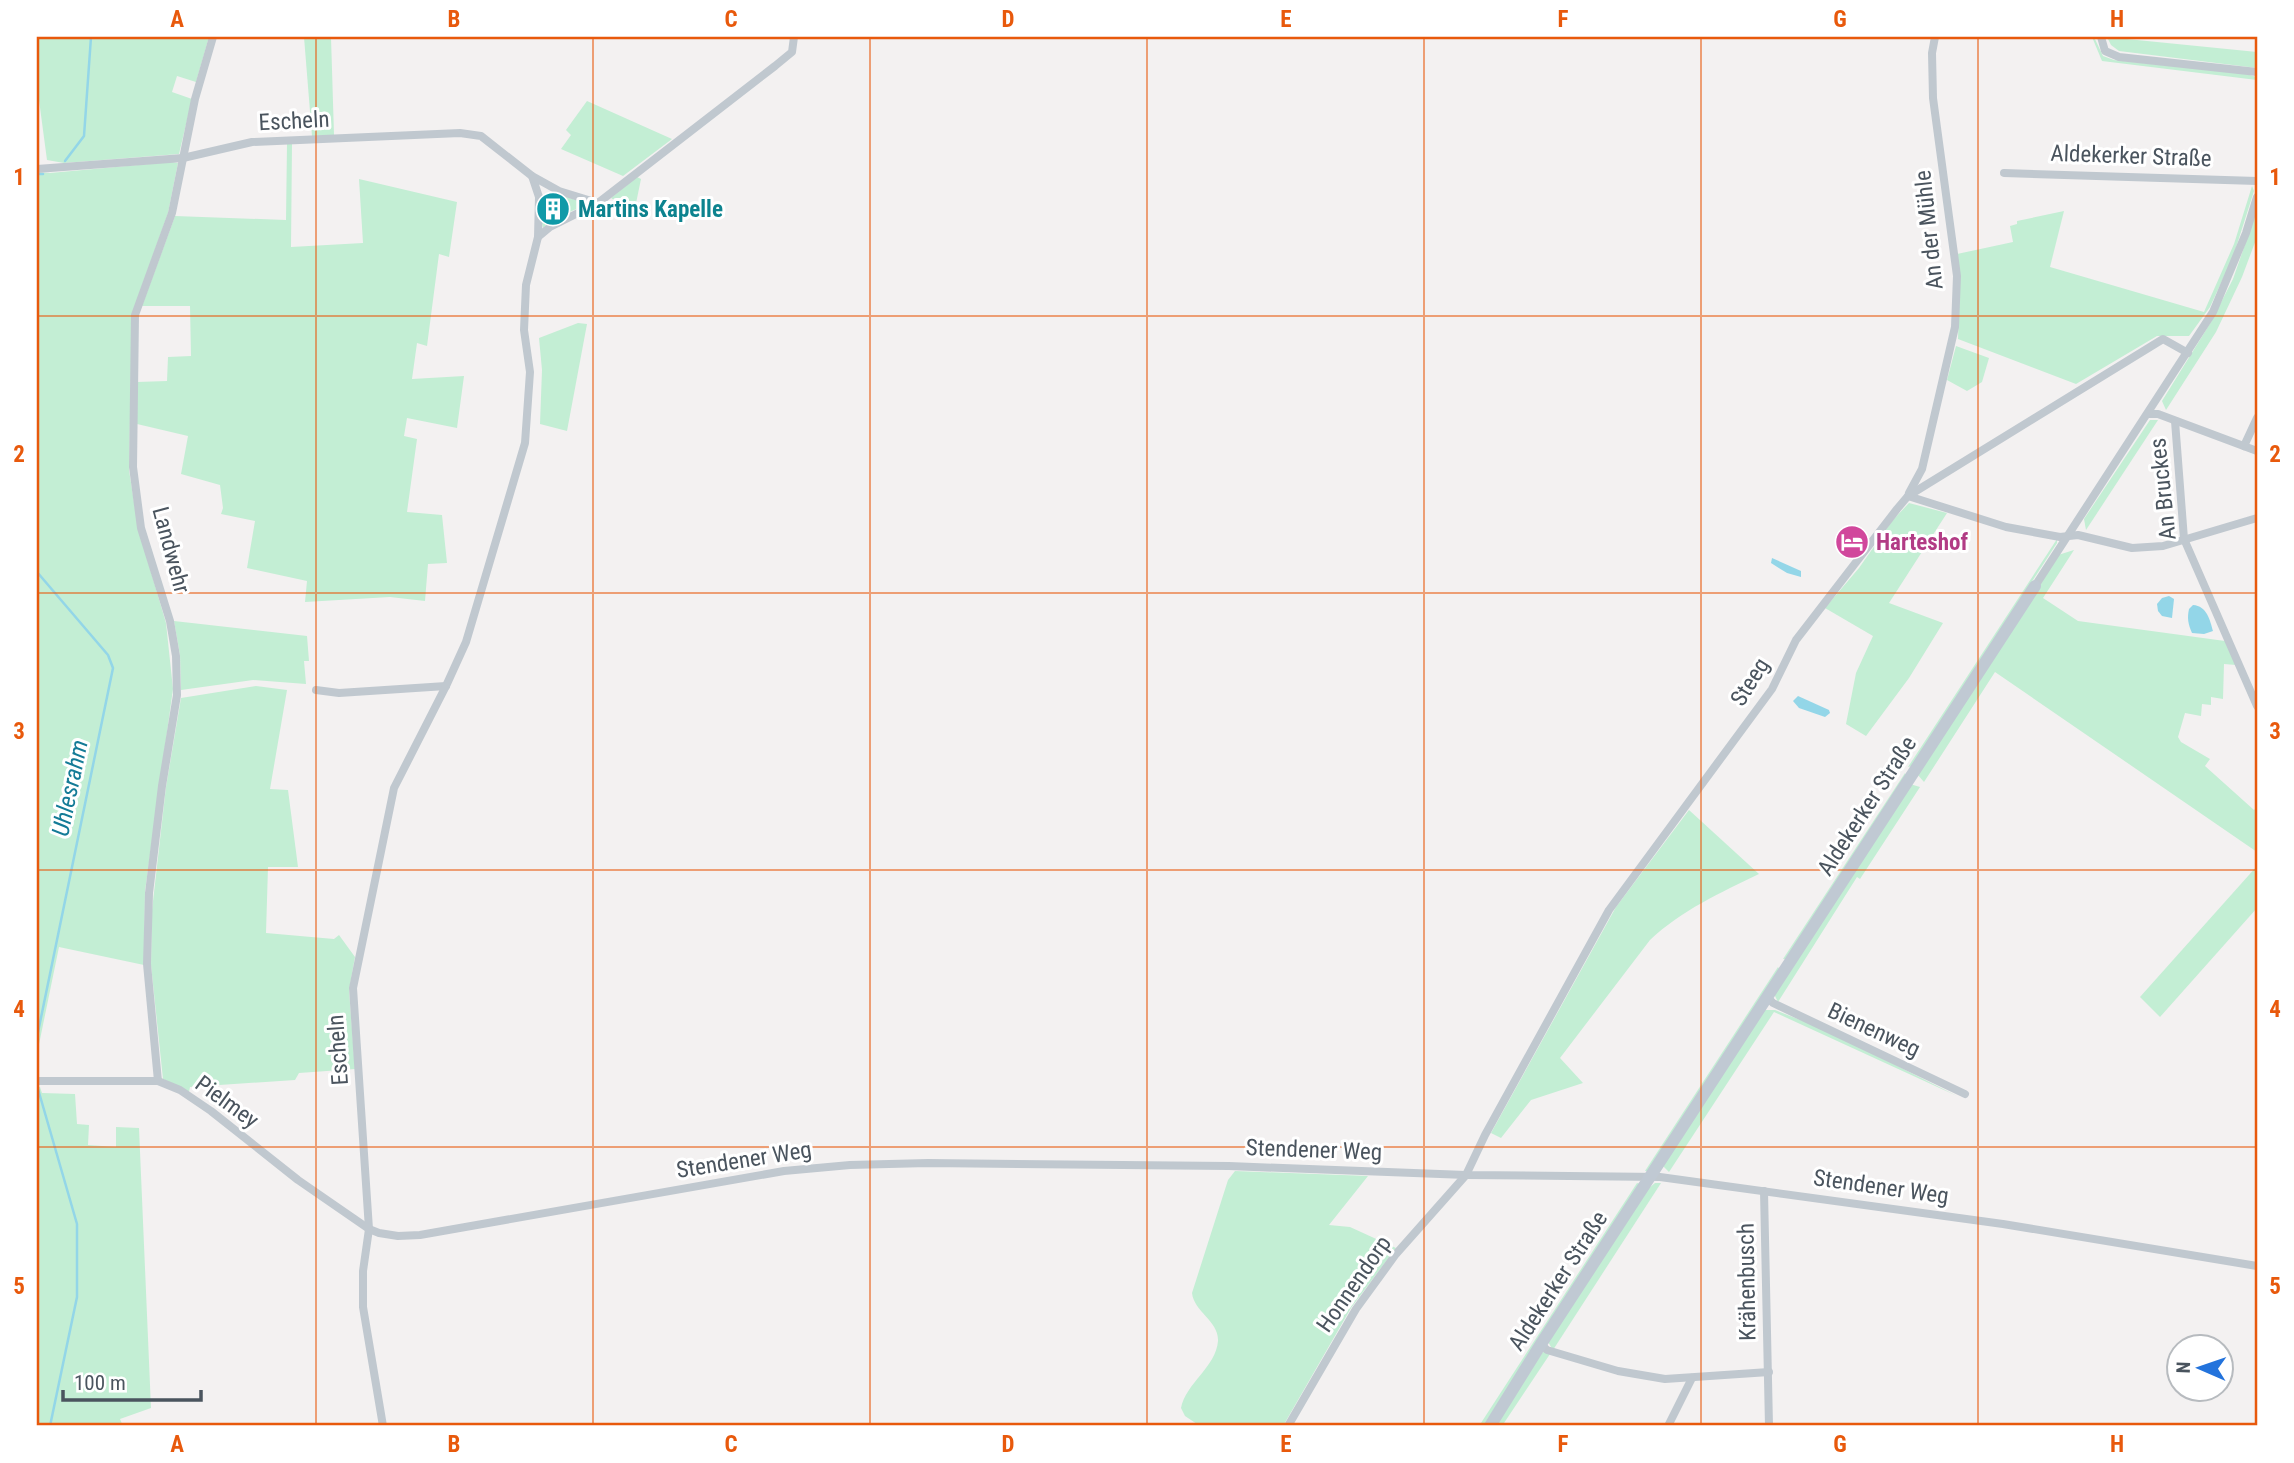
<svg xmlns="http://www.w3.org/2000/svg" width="2294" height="1463" viewBox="0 0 2294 1463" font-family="'Roboto Condensed',sans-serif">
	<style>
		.green { fill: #c3eed4 }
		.water { fill: #93d6e8 }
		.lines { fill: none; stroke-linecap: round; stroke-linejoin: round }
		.stream { stroke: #93d6e8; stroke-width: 2.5 }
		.street { stroke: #c0c8cf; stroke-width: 8 }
		.secondary { stroke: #c0c9d3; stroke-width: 12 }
		.grid { fill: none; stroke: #e8590c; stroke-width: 2; stroke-opacity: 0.55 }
		.labels { text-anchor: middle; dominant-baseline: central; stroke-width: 6; stroke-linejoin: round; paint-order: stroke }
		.street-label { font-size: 23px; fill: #4a545e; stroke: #fff }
		.culture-label { font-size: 23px; font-weight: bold; fill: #0d838f; stroke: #fff; text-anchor: start }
		.hotel-label { font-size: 23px; font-weight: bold; fill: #b23c85; stroke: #fff; text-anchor: start }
		.water-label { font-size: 24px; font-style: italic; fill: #147b97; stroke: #fff }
		.neatline { fill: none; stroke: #e8590c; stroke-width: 2.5 }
		.grid-label { font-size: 23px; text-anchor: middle; font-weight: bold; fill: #e8590c }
	</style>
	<rect width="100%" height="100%" fill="#f3f1f1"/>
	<g class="green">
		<polygon points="37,37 209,37 196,82 177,76 172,92 192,99 179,154 64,163 47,160 37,85"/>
		<polygon points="304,37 331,37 334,135 312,136"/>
		<polygon points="2092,37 2094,37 2103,56 2114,60 2246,74 2257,77 2257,80 2102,61"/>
		<polygon points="2107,37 2257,52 2257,68 2119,51 2111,45"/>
		<polygon points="587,101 672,139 623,176 561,149 571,135 566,130"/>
		<polygon points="287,144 292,144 291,247 363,243 359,179 457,202 449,257 439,254 427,346 417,343 412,379 464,376 457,428 407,418 404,436 417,439 407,512 442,515 447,563 428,564 425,601 390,597 305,602 307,581 247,568 255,521 221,514 223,508 220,485 181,474 188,436 137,424 137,382 167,381 168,357 191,356 190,306 142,306 175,216 286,220"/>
		<polygon points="171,162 178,163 168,213 132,314 129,470 138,528 166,623 173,689 145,891 144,965 59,947 37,1054 37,172 50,173"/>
		<polygon points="637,177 641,179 634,213 611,198"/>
		<polygon points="2252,186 2254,191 2233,257 2210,307 2189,336 2157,336 2076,384 1958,339 1960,276 1957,254 2013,242 2010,226 2017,224 2017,221 2064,211 2050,267 2204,312 2234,244"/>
		<path d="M547,193h7l28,9 1,4 -31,14 -9,8c-3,-11 1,-21 1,-33z"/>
		<polygon points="2257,210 2257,237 2242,277 2216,332 2166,410 2162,401 2211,322 2233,279"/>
		<polygon points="578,323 587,324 567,431 540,424 542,370 539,338"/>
		<polygon points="1956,346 1989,358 1982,382 1967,391 1947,380"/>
		<polygon points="2150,420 2158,420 2086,530 2084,519"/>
		<polygon points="1909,503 1947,513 1889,603 1943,623 1909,678 1866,736 1846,724 1856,673 1873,636 1825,608 1859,568 1892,521"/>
		<polygon points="2057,539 2057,543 1912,766 1908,767"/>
		<polygon points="2074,550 2043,598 2078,621 2225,641 2236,665 2224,664 2223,699 2211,697 2211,705 2202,704 2201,716 2185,713 2178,737 2181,742 2210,759 2205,766 2254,810 2257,807 2257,852 1995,672 1924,782 1917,774 2058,555"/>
		<polygon points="174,621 307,636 309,661 304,661 306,684 253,680 181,690 180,655"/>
		<polygon points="256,686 287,690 270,789 288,790 298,867 268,867 266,933 334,939 339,935 355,957 349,990 355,1069 299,1073 295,1080 190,1087 189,1092 163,1079 151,965 152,910 166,787 181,698"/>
		<polygon points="1905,773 1906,777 1788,959 1783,959"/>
		<polygon points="1910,784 1920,787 1860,879 1857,877 1778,1002 1774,994"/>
		<path d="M1689,810l70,64c-39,19 -77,36 -109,66l-90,118 23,25 -52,17 -30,38 -10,-5 125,-226z"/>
		<polygon points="2257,866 2257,908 2160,1017 2140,997"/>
		<polygon points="1778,967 1780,970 1650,1171 1645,1171"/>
		<polygon points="1764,1010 1775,1010 1826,1030 1957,1096 1774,1012 1669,1172 1663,1166"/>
		<polygon points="37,1087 40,1087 42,1093 75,1094 77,1124 89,1125 88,1145 116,1147 116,1127 139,1128 151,1408 120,1419 123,1426 37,1426"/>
		<path d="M1235,1171l133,5 -39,49 21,2 46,21 -45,60 -68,118h-83l-15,-10 -4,-8c5,-25 35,-41 37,-67 1,-20 -24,-29 -26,-48l36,-113z"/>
		<polygon points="1637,1183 1640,1184 1638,1189 1483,1426 1479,1426"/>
		<polygon points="1655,1183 1661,1183 1553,1350 1548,1342 1648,1189"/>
		<polygon points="1545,1351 1550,1354 1502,1426 1494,1426 1542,1353"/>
	</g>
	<g class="water">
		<polygon points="1772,558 1801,571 1801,577 1787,573 1771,563"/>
		<polygon points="2169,596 2174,599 2172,618 2162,616 2158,611 2157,604 2162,598"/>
		<path d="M2193,605c14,1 17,15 20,26l-9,3 -12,-1c-4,-9 -5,-15 -3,-24z"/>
		<polygon points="1798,696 1829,710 1830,713 1825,717 1799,708 1793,701"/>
	</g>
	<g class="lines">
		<g class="stream">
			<polyline points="65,161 84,136 91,37"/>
			<polyline points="37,174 43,174"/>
			<polyline points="37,572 108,655 113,668 37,1037"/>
			<polyline points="38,1089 77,1224 77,1297 50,1426"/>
		</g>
		<g class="street">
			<polyline points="2101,37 2105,51 2119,57 2257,72"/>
			<polyline points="37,169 183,158 252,142 460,133 481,136 532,176 559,191 598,203"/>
			<polyline points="2004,173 2257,181"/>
			<polyline points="532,176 539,197 538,237"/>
			<polyline points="2148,414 2158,414 2257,451"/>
			<polyline points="2175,421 2184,539 2257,706"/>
			<polyline points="2244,446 2257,418"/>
			<polyline points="1909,493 1922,469 1955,327 1957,276 1933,98 1932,53 1935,37"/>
			<polyline points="1908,496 2006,527 2060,537 2078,535 2132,548 2163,546 2257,518"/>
			<polyline points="2035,586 2213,312 2246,233 2257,197"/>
			<polyline points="316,690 339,693 446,686"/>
			<polyline points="1768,998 1773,1003 1965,1094"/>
			<polyline points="37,1081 158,1081 180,1090 211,1111 298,1180 369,1229 379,1233 398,1236 420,1235 784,1171 850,1165 928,1163 1229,1166 1466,1175 1660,1177 2003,1224 2257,1266"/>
			<polyline points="158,1081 147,964 149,893 162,786 177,695 176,656 170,621 141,528 133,467 135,315 172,213 195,99 213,37"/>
			<polyline points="1764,1191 1769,1426"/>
			<polyline points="1541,1344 1547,1350 1618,1371 1665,1379 1769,1372"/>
			<polyline points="383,1426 363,1307 363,1271 369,1229 353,988 394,788 446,686 466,642 525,443 530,372 524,330 526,285 538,237 550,227 598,203 775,66 792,52 794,37"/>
			<polyline points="1288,1426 1356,1309 1396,1254 1466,1175 1485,1135 1609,910 1772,689 1796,640 1897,509 1908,496 2163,339 2188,353"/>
			<polyline points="1668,1426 1692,1378"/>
		</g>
		<polyline class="secondary" points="1490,1426 1541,1344 2035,586"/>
	</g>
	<path class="grid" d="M316,37v1389M593,37v1389M870,37v1389M1147,37v1389M1424,37v1389M1701,37v1389M1978,37v1389M37,316h2220M37,593h2220M37,870h2220M37,1147h2220"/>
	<defs>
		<g id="building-disc" transform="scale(1.75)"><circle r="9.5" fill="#0f9aa8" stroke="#fff"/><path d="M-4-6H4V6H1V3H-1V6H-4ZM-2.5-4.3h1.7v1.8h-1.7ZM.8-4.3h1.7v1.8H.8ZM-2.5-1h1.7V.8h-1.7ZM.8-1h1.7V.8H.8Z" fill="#fff"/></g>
		<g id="hotel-disc" transform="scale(1.75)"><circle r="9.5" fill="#d1479c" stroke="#fff"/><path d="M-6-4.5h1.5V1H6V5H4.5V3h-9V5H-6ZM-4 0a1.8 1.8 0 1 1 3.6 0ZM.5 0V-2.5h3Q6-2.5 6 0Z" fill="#fff"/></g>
	</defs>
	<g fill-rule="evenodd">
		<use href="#building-disc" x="553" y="209"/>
		<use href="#hotel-disc" x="1852" y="542"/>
	</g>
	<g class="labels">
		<g class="street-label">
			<text transform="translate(294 121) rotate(-3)">Escheln</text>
			<text transform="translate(2131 156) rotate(2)">Aldekerker Straße</text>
			<text transform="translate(1929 230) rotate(-96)">An der Mühle</text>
			<text transform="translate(2163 489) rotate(-96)">An Bruckes</text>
			<text transform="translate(171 550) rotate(75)">Landwehr</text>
			<text transform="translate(1750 682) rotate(-58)">Steeg</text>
			<text transform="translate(1867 806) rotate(-57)">Aldekerker Straße</text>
			<text transform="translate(1874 1030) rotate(25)">Bienenweg</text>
			<text transform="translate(338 1050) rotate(-94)">Escheln</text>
			<text transform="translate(227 1102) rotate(36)">Pielmey</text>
			<text transform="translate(1314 1150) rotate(2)">Stendener Weg</text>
			<text transform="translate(744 1160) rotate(-9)">Stendener Weg</text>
			<text transform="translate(1881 1187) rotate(8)">Stendener Weg</text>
			<text transform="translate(1558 1281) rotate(-57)">Aldekerker Straße</text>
			<text transform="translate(1747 1282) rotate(-91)">Krähenbusch</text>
			<text transform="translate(1354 1284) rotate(-55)">Honnendorp</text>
		</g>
		<g class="culture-label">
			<text x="578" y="209">Martins Kapelle</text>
		</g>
		<g class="hotel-label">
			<text x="1876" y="542">Harteshof</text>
		</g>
		<g class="water-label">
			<text transform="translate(70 788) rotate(-78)">Uhlesrahm</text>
		</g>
	</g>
	<rect width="2294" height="1463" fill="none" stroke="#ffffff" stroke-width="77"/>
	<g transform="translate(2200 1368) rotate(272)"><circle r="33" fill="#ffffff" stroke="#b7bbbf" stroke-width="2"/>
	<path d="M0-5L12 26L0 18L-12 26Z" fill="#2373dc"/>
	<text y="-10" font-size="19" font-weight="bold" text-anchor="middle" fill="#4a545e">N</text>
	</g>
	<path d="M63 1390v10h138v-10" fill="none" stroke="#4a545e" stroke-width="3.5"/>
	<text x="74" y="1390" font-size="21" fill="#4a545e" stroke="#ffffff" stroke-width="5" paint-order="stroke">100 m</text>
	<rect x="38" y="38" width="2218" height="1386" class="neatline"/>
	<g class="grid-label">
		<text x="177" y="27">A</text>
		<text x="454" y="27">B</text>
		<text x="731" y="27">C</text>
		<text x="1008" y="27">D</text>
		<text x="1286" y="27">E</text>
		<text x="1563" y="27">F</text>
		<text x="1840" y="27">G</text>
		<text x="2117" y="27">H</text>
		<text x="19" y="185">1</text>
		<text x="2275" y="185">1</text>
		<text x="19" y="462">2</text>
		<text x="2275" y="462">2</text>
		<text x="19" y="739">3</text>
		<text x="2275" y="739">3</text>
		<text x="19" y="1017">4</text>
		<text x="2275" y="1017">4</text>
		<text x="19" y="1294">5</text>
		<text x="2275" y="1294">5</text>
		<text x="177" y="1452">A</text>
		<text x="454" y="1452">B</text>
		<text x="731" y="1452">C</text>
		<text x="1008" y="1452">D</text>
		<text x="1286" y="1452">E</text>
		<text x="1563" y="1452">F</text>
		<text x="1840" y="1452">G</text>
		<text x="2117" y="1452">H</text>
	</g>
</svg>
